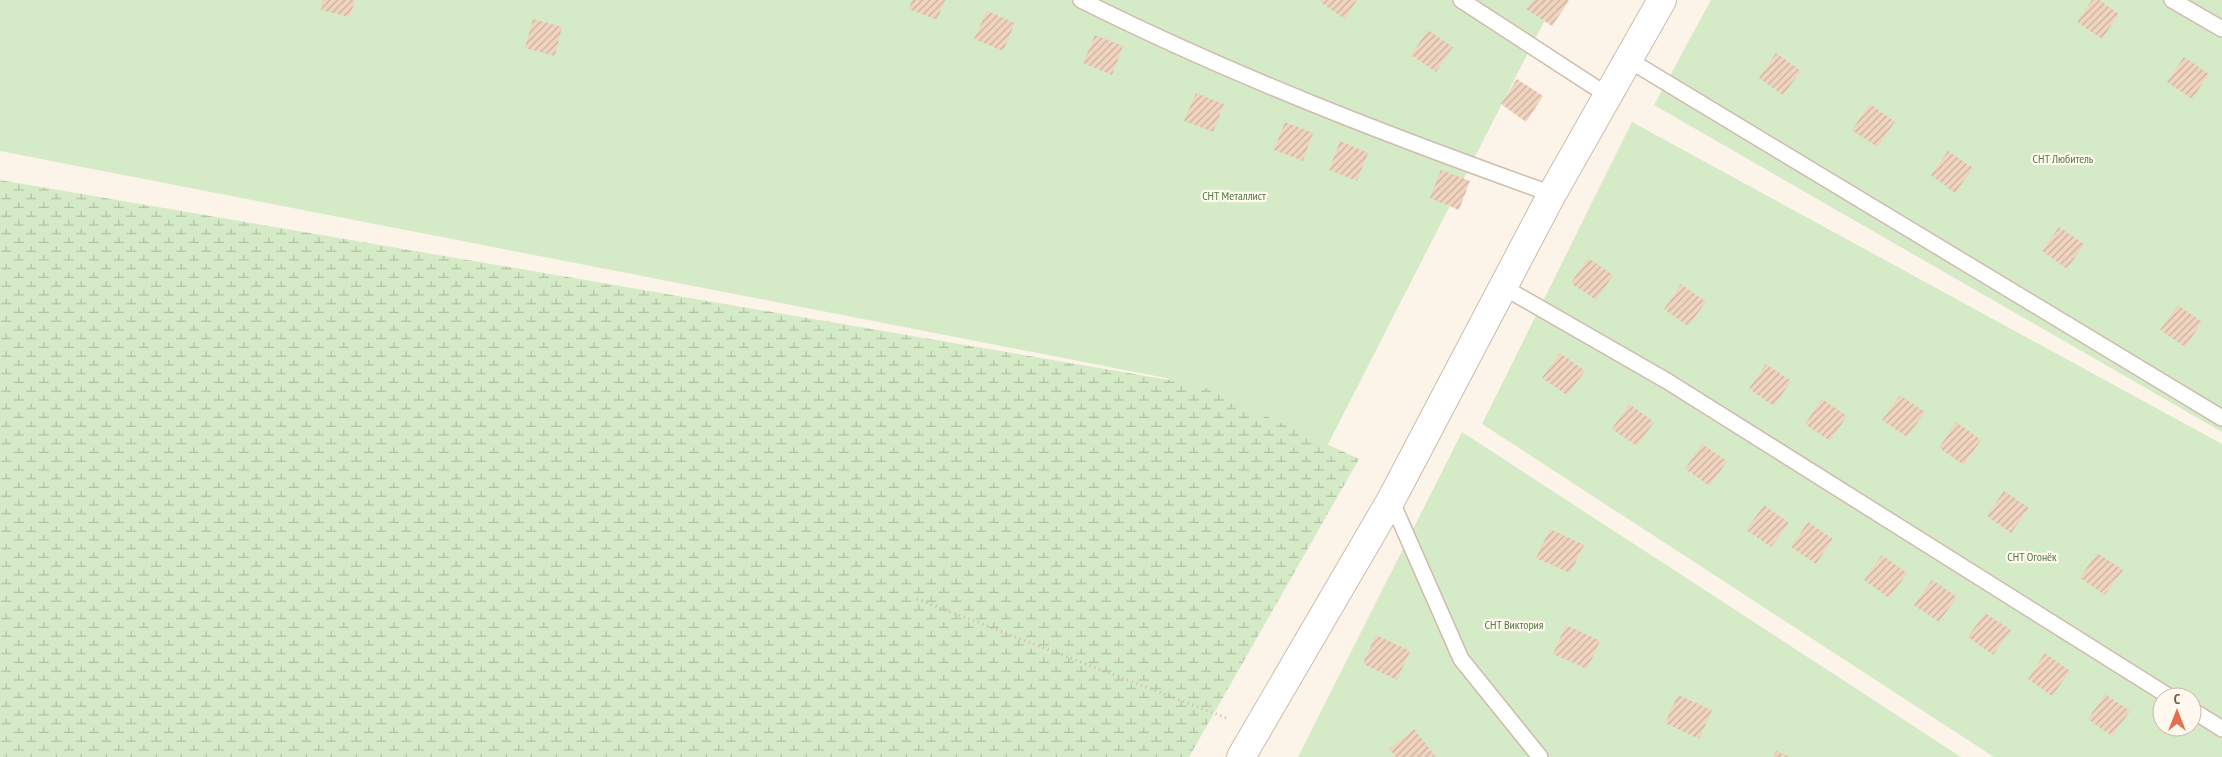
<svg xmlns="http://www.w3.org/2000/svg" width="2222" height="757" viewBox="0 0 2222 757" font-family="'PT Sans Narrow',sans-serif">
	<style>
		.green { fill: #d5eac6; fill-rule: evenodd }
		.wetland { fill: url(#wetland-marsh) }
		.building { fill: url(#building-hatch) }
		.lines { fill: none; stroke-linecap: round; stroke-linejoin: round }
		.lane-casing { stroke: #cebcae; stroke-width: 18 }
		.street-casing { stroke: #cebcae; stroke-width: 30 }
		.path { stroke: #d6b7a3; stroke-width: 3; stroke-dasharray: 1 4; stroke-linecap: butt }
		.lane { stroke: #fff; stroke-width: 15 }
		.street { stroke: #fff; stroke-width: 28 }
		.labels { text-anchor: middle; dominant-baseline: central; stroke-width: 4.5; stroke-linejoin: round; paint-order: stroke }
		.park-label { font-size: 12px; fill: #547c44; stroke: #fff8ef }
	</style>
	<defs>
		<pattern id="wetland-marsh" width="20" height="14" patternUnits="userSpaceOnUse" patternTransform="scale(1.25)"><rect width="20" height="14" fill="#d5eac6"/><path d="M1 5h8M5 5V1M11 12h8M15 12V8" fill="none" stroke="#b1c1a3"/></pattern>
		<pattern id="building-hatch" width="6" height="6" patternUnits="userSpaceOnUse" patternTransform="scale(1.25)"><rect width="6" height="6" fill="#f1d4c0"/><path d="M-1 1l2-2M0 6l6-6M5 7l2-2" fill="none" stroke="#c8af9e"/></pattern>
	</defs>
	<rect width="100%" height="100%" fill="#fcf4e8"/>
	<g class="green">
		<polygon points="0,0 1555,0 1324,452 1166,378 0,151"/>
		<polygon points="1711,0 2222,0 2222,432 1654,105"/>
		<path d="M1632,122l590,322v313h-228l-512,-333zM2162,697h30v30h-30z"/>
		<polygon points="1462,432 1961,757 1298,757"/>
	</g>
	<polygon class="wetland" points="0,180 1199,385 1359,459 1189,757 0,757"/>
	<g class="building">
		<polygon points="323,0 355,0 350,17 321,10"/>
		<polygon points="912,0 945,0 937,20 909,9"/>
		<polygon points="1321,0 1357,0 1345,19 1320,2"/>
		<polygon points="1533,0 1567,0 1569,1 1552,26 1526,9"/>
		<polygon points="2092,0 2099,0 2119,14 2102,39 2077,22"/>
		<polygon points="987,11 1015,23 1003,51 974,39"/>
		<polygon points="533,19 562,27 555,56 525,48"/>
		<polygon points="1428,30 1453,47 1436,72 1411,55"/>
		<polygon points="1095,35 1123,46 1112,75 1083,63"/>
		<polygon points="1776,53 1801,71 1783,95 1759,78"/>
		<polygon points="2184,57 2209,74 2192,99 2167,82"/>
		<polygon points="1517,79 1543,96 1526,122 1501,104"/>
		<polygon points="1196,93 1224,104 1213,132 1184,121"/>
		<polygon points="1870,104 1895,122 1877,147 1852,130"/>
		<polygon points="1285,122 1313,133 1303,161 1274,150"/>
		<polygon points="1340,141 1368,153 1357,181 1329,170"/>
		<polygon points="1948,151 1973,168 1955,193 1931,175"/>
		<polygon points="1441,170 1470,181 1459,210 1430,198"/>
		<polygon points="2059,227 2084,244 2067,269 2042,251"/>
		<polygon points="1588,258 1613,275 1596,300 1571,283"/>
		<polygon points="1681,284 1706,302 1688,326 1664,309"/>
		<polygon points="2178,305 2202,322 2185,347 2160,330"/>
		<polygon points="1560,353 1585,371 1567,395 1542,378"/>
		<polygon points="1766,364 1791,381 1774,406 1749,389"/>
		<polygon points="1900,395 1925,412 1907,437 1882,420"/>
		<polygon points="1822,399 1847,416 1830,441 1805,424"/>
		<polygon points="1629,404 1654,422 1637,446 1612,429"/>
		<polygon points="1956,422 1981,440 1964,465 1939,448"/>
		<polygon points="1702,444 1727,461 1710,486 1685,469"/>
		<polygon points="2004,491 2029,508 2011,533 1987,516"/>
		<polygon points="1764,505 1789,523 1771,547 1746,530"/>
		<polygon points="1808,522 1833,539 1816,564 1791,547"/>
		<polygon points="1550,529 1584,545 1570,573 1536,558"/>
		<polygon points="2097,553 2123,570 2105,595 2080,578"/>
		<polygon points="1882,555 1907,573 1889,598 1864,580"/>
		<polygon points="1932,580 1957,597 1939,622 1914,605"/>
		<polygon points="1985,613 2011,630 1993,655 1968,637"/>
		<polygon points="1566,625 1600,641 1587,669 1553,654"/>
		<polygon points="1376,635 1410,651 1397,680 1363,664"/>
		<polygon points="2045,653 2070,671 2052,696 2028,679"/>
		<polygon points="2105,694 2130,711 2112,736 2088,719"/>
		<polygon points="1678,695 1712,710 1699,739 1665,723"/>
		<polygon points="1414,729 1436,757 1396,757 1389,749"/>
		<polygon points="1776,751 1790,757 1773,757"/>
	</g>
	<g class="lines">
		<g class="lane-casing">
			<g id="lane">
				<path d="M1081,0c152,76 311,137 471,194"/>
				<polyline points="1461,0 1607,95"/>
				<polyline points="2172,0 2222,29"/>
				<polyline points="1629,60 2222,418"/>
				<polyline points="1505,288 1667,381 2170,697"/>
				<polyline points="1391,500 1461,659 1540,757"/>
				<polyline points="2192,710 2222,729"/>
			</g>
		</g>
		<g class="street-casing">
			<polyline id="street" points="1241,757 1391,500 1552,194 1662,0"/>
		</g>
		<polyline class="path" points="917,599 1229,719"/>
		<use href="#lane" class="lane"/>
		<use href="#street" class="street"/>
	</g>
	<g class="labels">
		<g class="park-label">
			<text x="2063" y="158">СНТ Любитель</text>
			<text x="1234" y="195">СНТ Металлист</text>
			<text x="2032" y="556">СНТ Огонёк</text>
			<text x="1514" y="624">СНТ Виктория</text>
		</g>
	</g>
	<g transform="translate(2177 712)"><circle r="24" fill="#fff8ef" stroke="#c8b9ae"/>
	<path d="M0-4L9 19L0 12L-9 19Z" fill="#e37150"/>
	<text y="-8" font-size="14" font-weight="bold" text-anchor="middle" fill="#765b4c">С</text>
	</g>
</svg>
